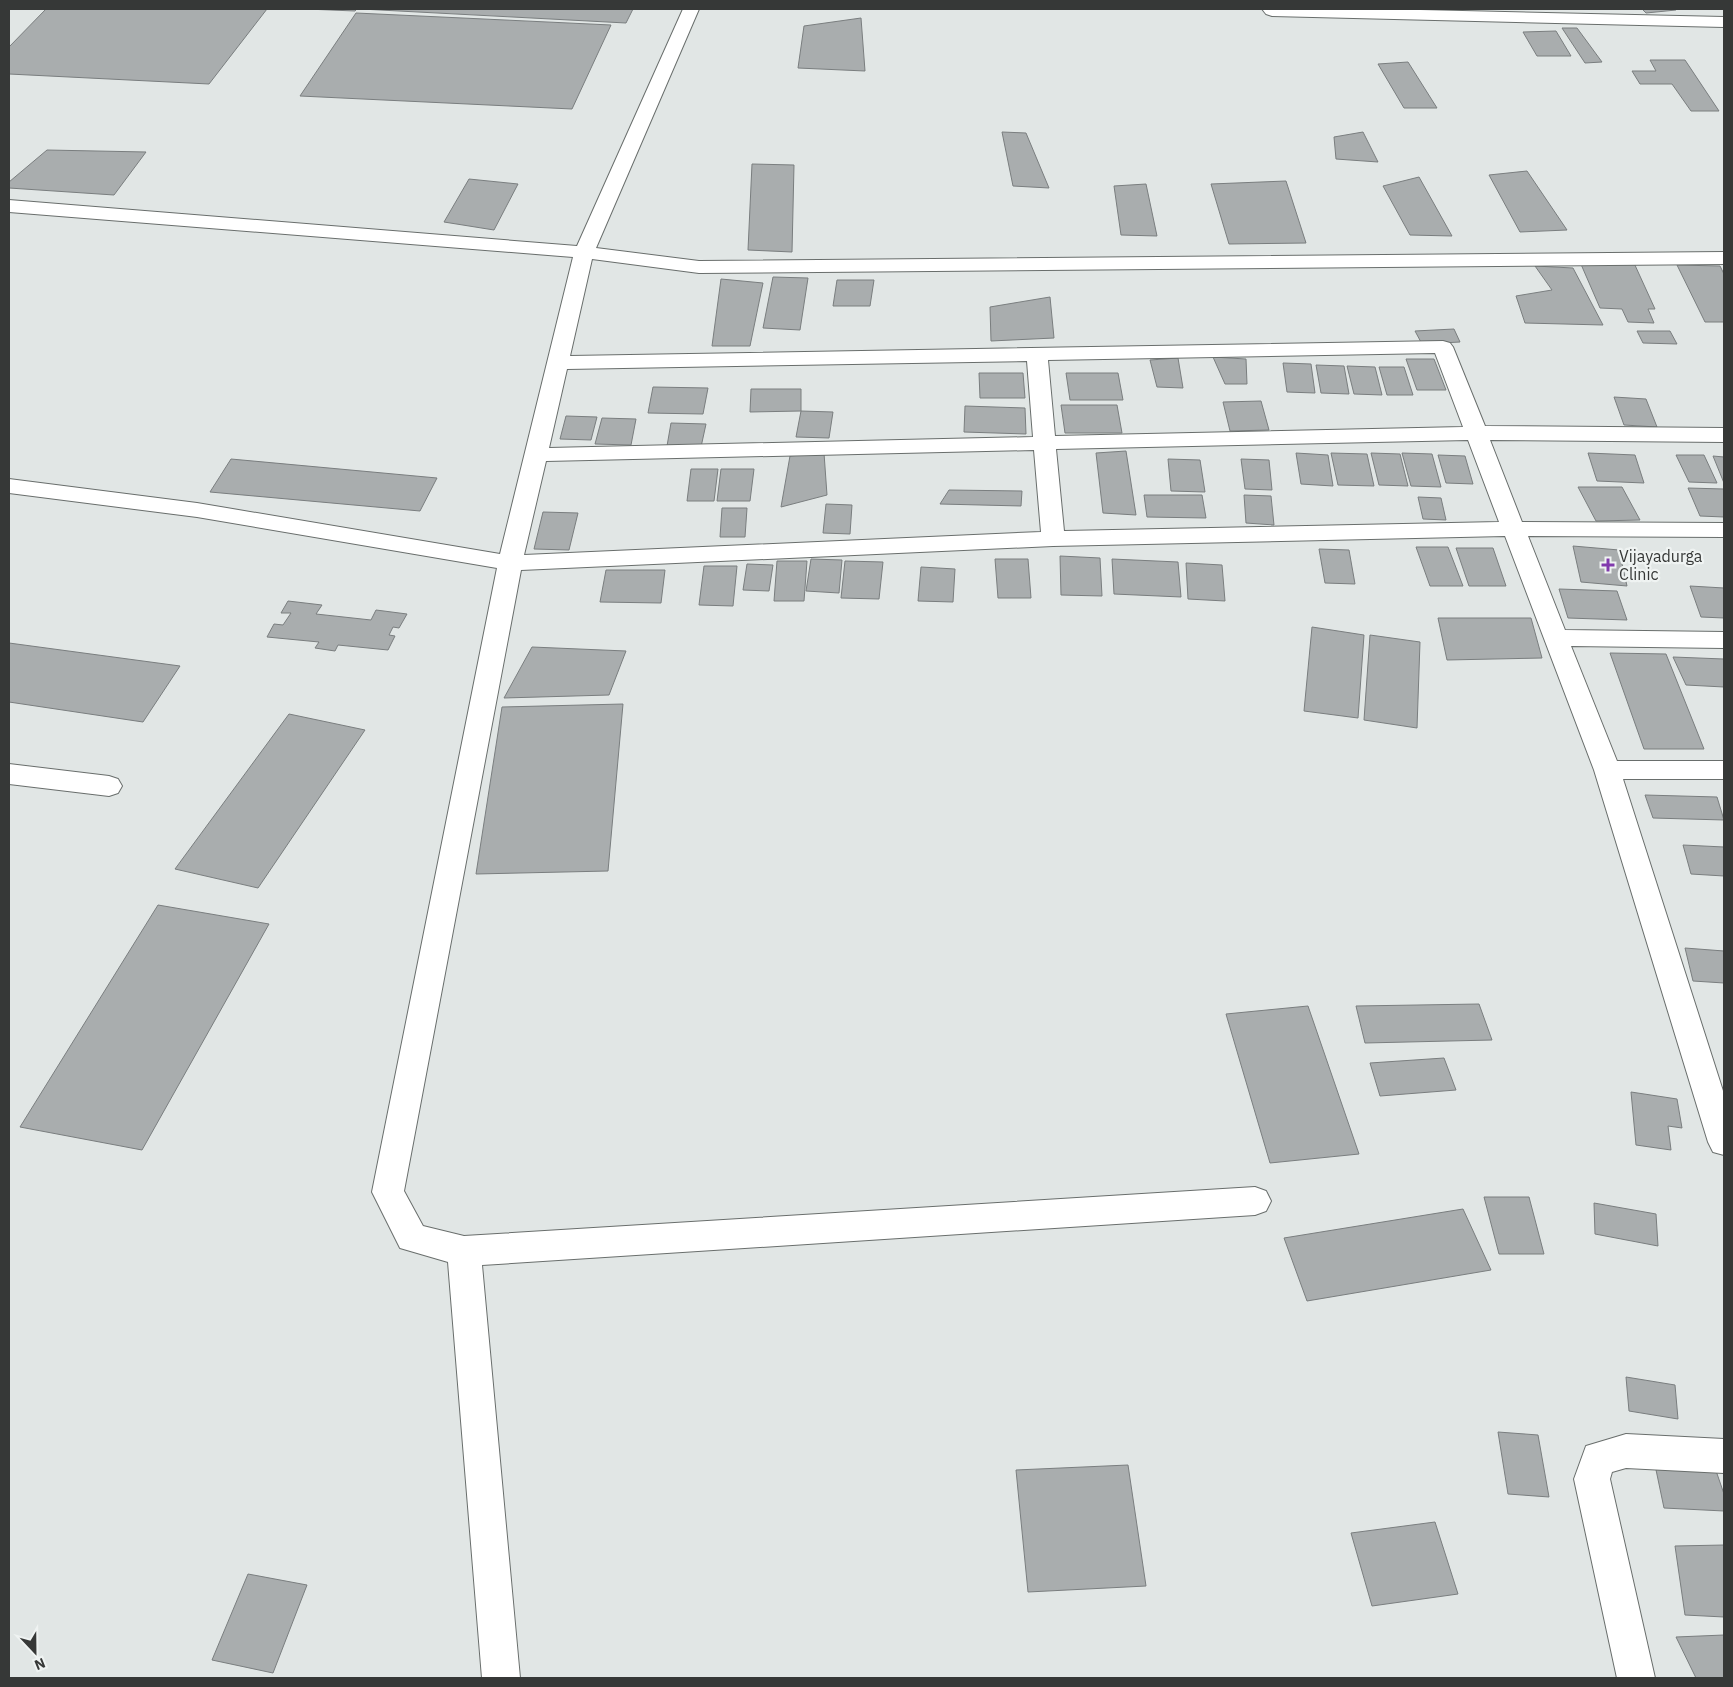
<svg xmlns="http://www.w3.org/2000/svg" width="1733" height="1687" viewBox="0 0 1733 1687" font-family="'IBM Plex Sans',sans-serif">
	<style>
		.building { fill: #a9adae; stroke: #7a7e7f }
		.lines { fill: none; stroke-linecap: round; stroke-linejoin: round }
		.minor-casing { stroke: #696e6c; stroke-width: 2 }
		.minor { fill: #fff; fill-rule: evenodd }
		.poi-dot { fill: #813aad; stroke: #eff3f2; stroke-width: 2 }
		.labels { text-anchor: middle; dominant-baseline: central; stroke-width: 4.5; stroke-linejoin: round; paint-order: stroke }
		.poi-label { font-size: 16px; fill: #363837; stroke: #eff3f2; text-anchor: start }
	</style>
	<rect width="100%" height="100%" fill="#e1e6e5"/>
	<g class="building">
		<polygon points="46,9 267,9 209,84 9,74 9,47"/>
		<polygon points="306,9 357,9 355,11"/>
		<polygon points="361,9 633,9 626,23"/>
		<polygon points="1642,9 1675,9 1676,10 1646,13"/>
		<polygon points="356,13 611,25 572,109 300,96"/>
		<polygon points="861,18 865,71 798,68 804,26"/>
		<polygon points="1562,28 1577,28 1602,62 1585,63"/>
		<polygon points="1556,31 1571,56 1537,56 1523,32"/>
		<polygon points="1650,60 1685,60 1719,111 1691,111 1672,84 1640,84 1632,71 1656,71"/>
		<polygon points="1408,62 1437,108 1404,108 1378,64"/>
		<polygon points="1002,132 1026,133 1049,188 1013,186"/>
		<polygon points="1363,132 1378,162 1336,159 1334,137"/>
		<polygon points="47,150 146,152 114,195 9,188 9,182"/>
		<polygon points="752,164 794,165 792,252 748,250"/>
		<polygon points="1527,171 1567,230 1520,232 1489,175"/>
		<polygon points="1419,177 1452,236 1410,235 1383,186"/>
		<polygon points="469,179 518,184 494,230 444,222"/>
		<polygon points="1286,181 1306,243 1229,244 1211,184"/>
		<polygon points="1146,184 1157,236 1121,235 1114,186"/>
		<polygon points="1580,262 1634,263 1655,309 1648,309 1654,323 1628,322 1622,309 1600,308"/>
		<polygon points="1677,265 1720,266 1724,274 1724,322 1705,322"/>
		<polygon points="1535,266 1573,268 1603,325 1525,323 1516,296 1552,290"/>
		<polygon points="773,277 808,278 800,330 763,328"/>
		<polygon points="721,279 763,283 750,346 712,346"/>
		<polygon points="837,280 874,280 870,306 833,306"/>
		<polygon points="1050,297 1054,338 991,341 990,307"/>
		<polygon points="1454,329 1460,342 1422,344 1415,331"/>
		<polygon points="1637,331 1670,331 1677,344 1643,343"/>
		<polygon points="1213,357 1246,359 1247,384 1225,384"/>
		<polygon points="1178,358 1183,388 1157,387 1150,360"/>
		<polygon points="1406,359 1434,359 1446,390 1417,390"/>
		<polygon points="1283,363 1311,364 1315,393 1287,392"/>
		<polygon points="1316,365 1344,366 1349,394 1321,393"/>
		<polygon points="1347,366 1375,367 1382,395 1354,394"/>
		<polygon points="1379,367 1404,367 1413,395 1387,395"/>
		<polygon points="979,373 1023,373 1025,398 980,398"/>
		<polygon points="1066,373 1118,373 1123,400 1070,400"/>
		<polygon points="653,387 708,388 703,414 648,413"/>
		<polygon points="751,389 801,389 801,411 750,412"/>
		<polygon points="1614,397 1646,399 1657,427 1624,425"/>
		<polygon points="1261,401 1269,430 1230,431 1223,402"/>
		<polygon points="1061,405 1117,405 1122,433 1065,433"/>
		<polygon points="965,406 1025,408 1026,434 964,432"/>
		<polygon points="801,411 833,412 829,438 796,437"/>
		<polygon points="566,416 597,417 591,440 560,439"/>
		<polygon points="602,418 636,419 631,445 595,444"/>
		<polygon points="671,423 706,424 701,447 667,446"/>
		<polygon points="1126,451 1136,515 1103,513 1096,453"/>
		<polygon points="824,453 827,495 781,507 790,456"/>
		<polygon points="1296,453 1328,455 1333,486 1301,484"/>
		<polygon points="1331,453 1367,454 1374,486 1338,485"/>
		<polygon points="1371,453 1400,454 1408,486 1379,485"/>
		<polygon points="1402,453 1432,454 1441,487 1411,486"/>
		<polygon points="1588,453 1635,455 1644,483 1597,481"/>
		<polygon points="1438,455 1465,456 1473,484 1446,483"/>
		<polygon points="1676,455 1704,455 1717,483 1689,482"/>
		<polygon points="1713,456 1724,457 1724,483"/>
		<polygon points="231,459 437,478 420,511 210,492"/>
		<polygon points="1168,459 1200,460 1205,492 1171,491"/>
		<polygon points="1241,459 1269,460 1272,490 1245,489"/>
		<polygon points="691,469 718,469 714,501 687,501"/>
		<polygon points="721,469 754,469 750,501 717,501"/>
		<polygon points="1578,487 1622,487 1640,520 1596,521"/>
		<polygon points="1688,488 1724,489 1724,517 1700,516"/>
		<polygon points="949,490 1022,491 1021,506 940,504"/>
		<polygon points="1144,495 1202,495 1206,518 1147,517"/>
		<polygon points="1244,495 1271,496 1274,525 1246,523"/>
		<polygon points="1418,497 1441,498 1446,520 1423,519"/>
		<polygon points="826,504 852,505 850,534 823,533"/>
		<polygon points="722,508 747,508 745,537 720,537"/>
		<polygon points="543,512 578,513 569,550 534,549"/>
		<polygon points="1573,546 1619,550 1627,586 1581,582"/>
		<polygon points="1416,547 1448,547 1463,586 1430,586"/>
		<polygon points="1456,548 1493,548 1506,586 1469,586"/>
		<polygon points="1319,549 1349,550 1355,584 1325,583"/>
		<polygon points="1060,556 1100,558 1102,596 1061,595"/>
		<polygon points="811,559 842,560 839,593 806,591"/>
		<polygon points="995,559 1028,559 1031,598 998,598"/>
		<polygon points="1112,559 1178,562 1181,597 1114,594"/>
		<polygon points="777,561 807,561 804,601 774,601"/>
		<polygon points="845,561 883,562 879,599 841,598"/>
		<polygon points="1186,563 1222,565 1225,601 1188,599"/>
		<polygon points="747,564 773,565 769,591 743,590"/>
		<polygon points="704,566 737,566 733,606 699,605"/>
		<polygon points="921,567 955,569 953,602 918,601"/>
		<polygon points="606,570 665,570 661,603 600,602"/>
		<polygon points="1690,586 1724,588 1724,618 1701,617"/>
		<polygon points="1559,589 1617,591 1627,620 1568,618"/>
		<polygon points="288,601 322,605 316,614 371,620 376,610 407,614 399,628 393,627 389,635 395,636 388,650 338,645 335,651 315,648 319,642 267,637 274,624 283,625 291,613 281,613"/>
		<polygon points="1438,618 1531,618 1542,658 1447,660"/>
		<polygon points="1312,627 1364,635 1358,718 1304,711"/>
		<polygon points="1370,635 1420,642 1417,728 1364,720"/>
		<polygon points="9,643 180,666 143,722 9,702"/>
		<polygon points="532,647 626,651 609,695 504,698"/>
		<polygon points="1610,653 1666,654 1704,749 1644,749"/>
		<polygon points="1673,657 1724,659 1724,687 1686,685"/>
		<polygon points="623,704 608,871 476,874 502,707"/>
		<polygon points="289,714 365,730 258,888 175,869"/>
		<polygon points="1645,795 1717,797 1724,820 1653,818"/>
		<polygon points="1683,845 1724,847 1724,876 1691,874"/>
		<polygon points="158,905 269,924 142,1150 20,1127"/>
		<polygon points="1685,948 1724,951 1724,983 1693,981"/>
		<polygon points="1479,1004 1492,1040 1365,1043 1356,1006"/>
		<polygon points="1308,1006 1359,1154 1270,1163 1226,1014"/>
		<polygon points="1444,1058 1456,1090 1380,1096 1370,1063"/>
		<polygon points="1631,1092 1677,1099 1682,1128 1668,1126 1671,1150 1636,1145"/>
		<polygon points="1484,1197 1529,1197 1544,1254 1499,1254"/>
		<polygon points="1594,1203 1656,1214 1658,1246 1595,1234"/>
		<polygon points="1463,1209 1491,1270 1307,1301 1284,1238"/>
		<polygon points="1626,1377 1675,1385 1678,1419 1629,1411"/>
		<polygon points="1498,1432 1538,1435 1549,1497 1508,1494"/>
		<polygon points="1713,1462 1724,1494 1724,1511 1664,1508 1655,1465"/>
		<polygon points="1128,1465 1146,1586 1028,1592 1016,1470"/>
		<polygon points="1435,1522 1458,1594 1372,1606 1351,1533"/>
		<polygon points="1724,1545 1724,1617 1685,1615 1675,1546"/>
		<polygon points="248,1574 307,1585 273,1673 212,1660"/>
		<polygon points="1724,1635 1724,1678 1696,1678 1676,1637"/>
	</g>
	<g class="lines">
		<g class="minor-casing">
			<g id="minor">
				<path d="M683,9h16l-103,239 103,13 1025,-9v12l-1025,9 -107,-14 -22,97 873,-15 7,2 3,4 32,79 239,2v14l-234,-2 32,82 202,1v14l-196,-1 37,94 159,2v16l-153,-2 46,115h107v18h-101l101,315v61l-11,-3 -5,-10 -114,-372 -89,-234 -452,10 -532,24 -117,621 19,35 41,10 791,-49 11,4 5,10 -5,10 -11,4 -773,50 38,413h-38l-34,-416 -48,-14 -28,-56 125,-624 -300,-51 -188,-24v-14l188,24 303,51 73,-297 -564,-45v-12l568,46zM1435,353l28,74 -408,9 -7,-76zM1027,361l6,76 -484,11 18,-79zM1468,440l31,82 -435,9 -8,-82zM1034,450l7,82 -517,23 22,-94z"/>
				<polygon points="1262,9 1378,9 1724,17 1724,27 1272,16 1266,14"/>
				<polygon points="9,764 109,776 118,779 122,786 118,793 109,796 9,784"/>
				<polygon points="1626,1434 1724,1439 1724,1473 1626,1468 1612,1472 1610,1479 1655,1678 1617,1678 1574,1479 1586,1446"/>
			</g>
		</g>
		<use href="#minor" class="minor"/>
	</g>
	<path class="poi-dot" d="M1605.5 557.5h5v5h5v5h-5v5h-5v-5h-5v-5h5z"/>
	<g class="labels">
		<g class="poi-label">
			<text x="1619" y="556">Vijayadurga<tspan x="1619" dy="18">Clinic</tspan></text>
		</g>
	</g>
	<rect width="1733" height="1687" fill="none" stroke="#363837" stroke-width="20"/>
	<g transform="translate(35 1652) rotate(158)" stroke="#eff3f2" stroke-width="4" paint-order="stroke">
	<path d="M0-4L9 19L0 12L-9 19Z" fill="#363837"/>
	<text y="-8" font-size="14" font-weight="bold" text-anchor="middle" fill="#363837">N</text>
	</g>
</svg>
